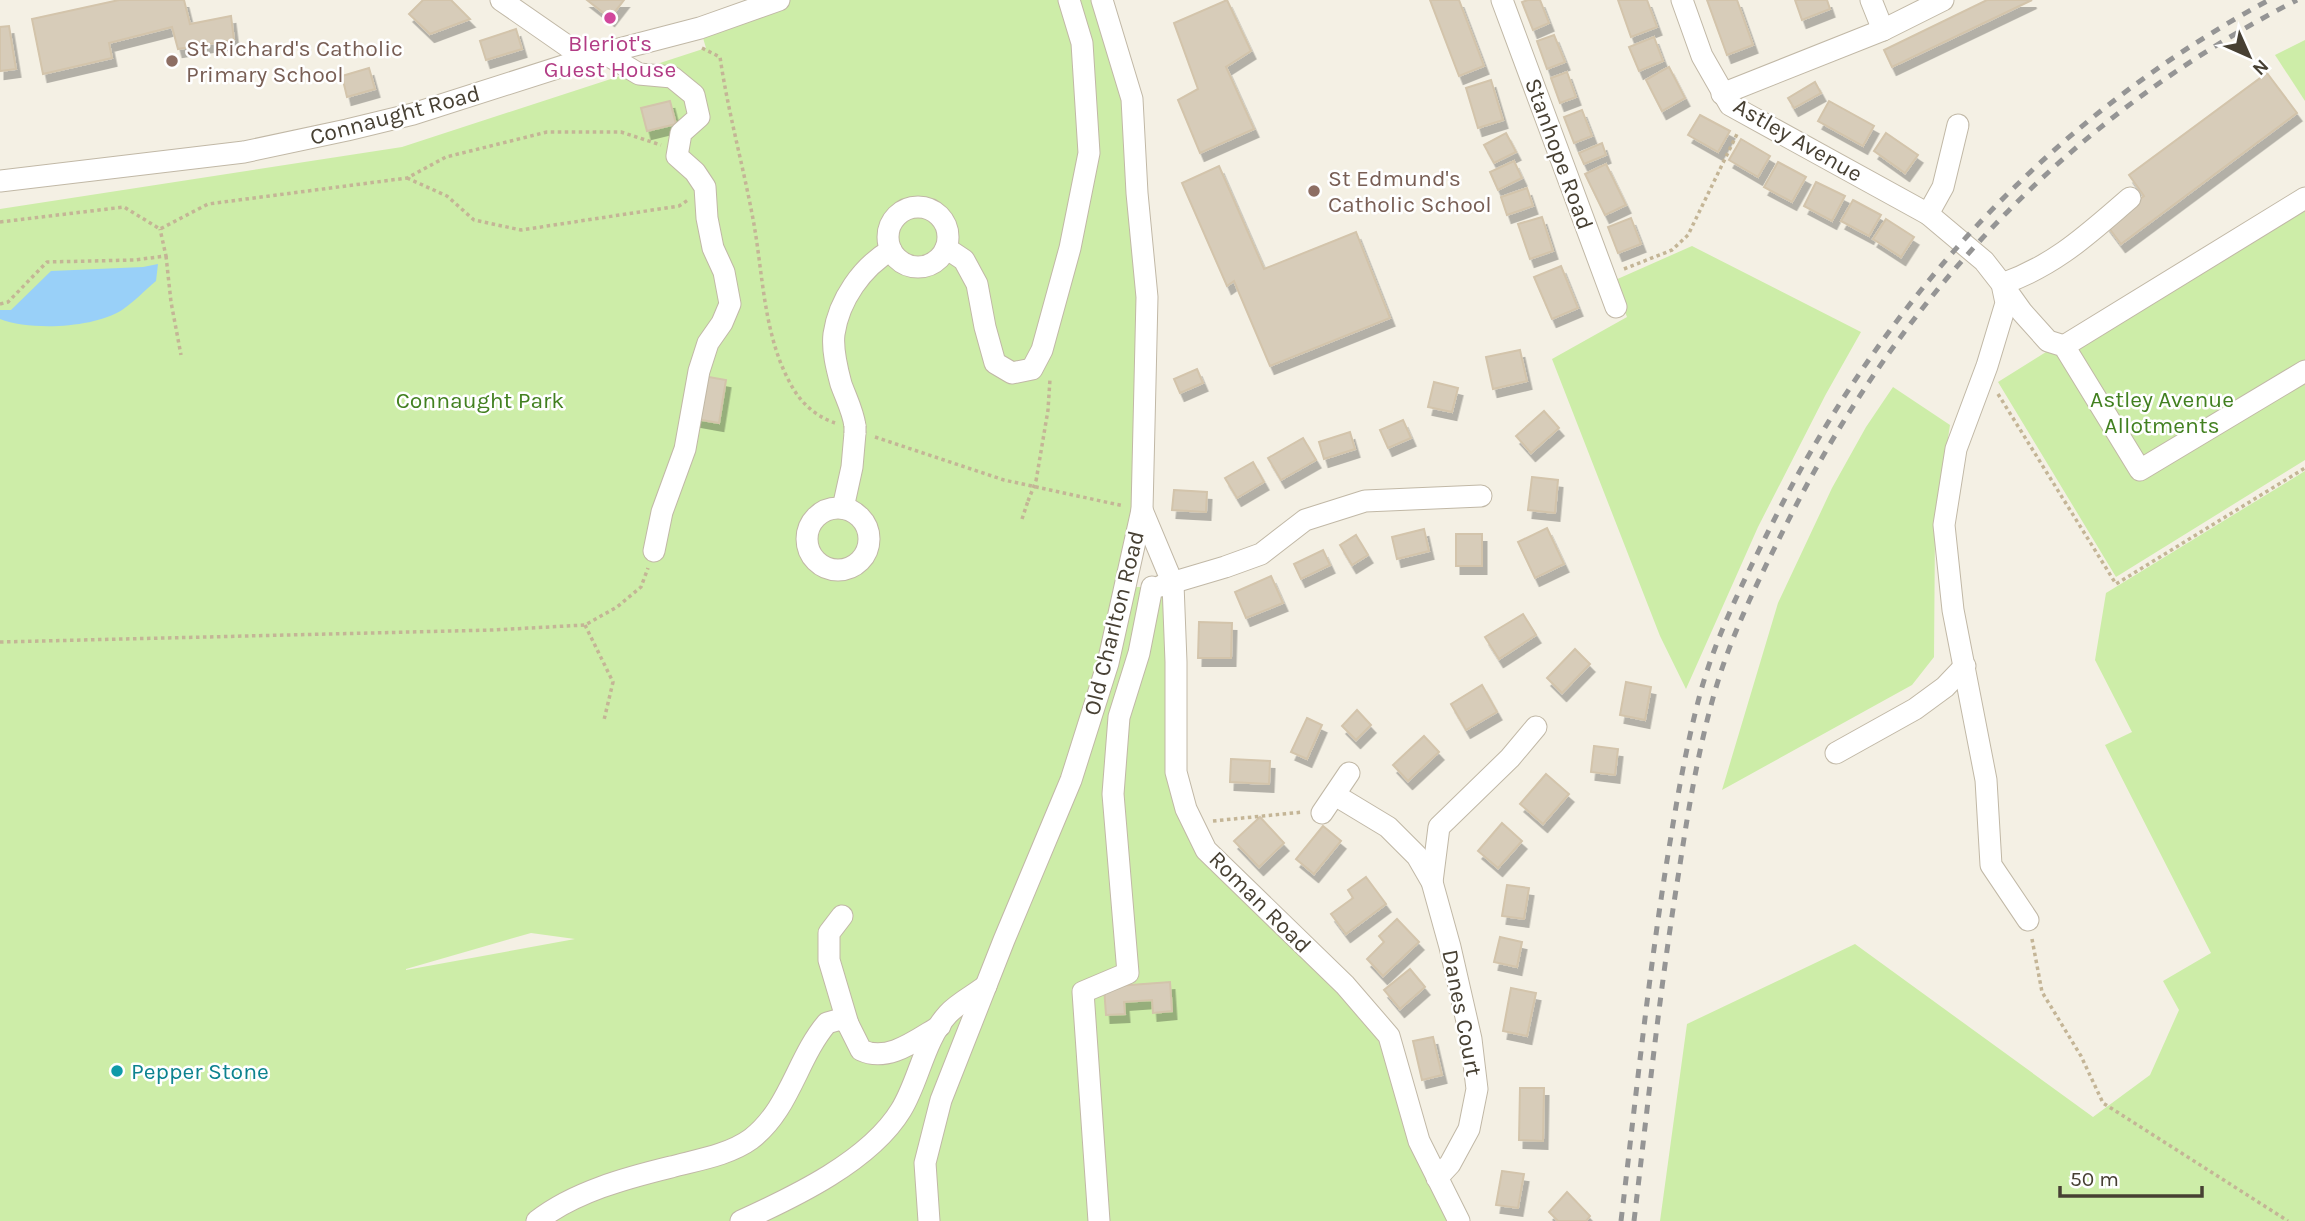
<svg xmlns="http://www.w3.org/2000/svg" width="2305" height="1221" viewBox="0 0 2305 1221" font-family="Karla,sans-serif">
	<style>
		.green { fill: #cdeda8; fill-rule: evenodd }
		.water { fill: #99d0f8 }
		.building { fill: #d7ccb9; stroke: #d3c4ab; stroke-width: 2; filter: url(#shadow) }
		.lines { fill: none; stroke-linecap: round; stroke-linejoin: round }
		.minor-casing { stroke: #c1b8a6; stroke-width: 23 }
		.path { stroke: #c4b596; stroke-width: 3.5; stroke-dasharray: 3.5 3.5; stroke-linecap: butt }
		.minor { stroke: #fff; stroke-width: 21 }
		.rail { stroke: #959595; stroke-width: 5; stroke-dasharray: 9 9; stroke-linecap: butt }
		.minor-bridge-casing { stroke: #c1b8a6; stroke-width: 23; stroke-linecap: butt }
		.path-bridge { stroke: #c4b596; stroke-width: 3.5; stroke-dasharray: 3.5 3.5; stroke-linecap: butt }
		.minor-bridge { stroke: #fff; stroke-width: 21 }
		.hotel-dot { fill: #d1479c; stroke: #fff; stroke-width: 2.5 }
		.education-dot { fill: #8d6e63; stroke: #fff; stroke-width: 2.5 }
		.culture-dot { fill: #0f9aa8; stroke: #fff; stroke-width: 2.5 }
		.labels { text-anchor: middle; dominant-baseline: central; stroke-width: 5; stroke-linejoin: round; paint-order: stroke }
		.hotel-label { font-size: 23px; fill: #b23c85; stroke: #fff }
		.education-label { font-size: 23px; fill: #785e54; stroke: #fff; text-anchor: start }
		.street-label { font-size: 23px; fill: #474033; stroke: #fff }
		.park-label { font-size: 23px; fill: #428020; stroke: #fff }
		.culture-label { font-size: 23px; fill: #0d838f; stroke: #fff; text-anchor: start }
	</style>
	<defs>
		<filter id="shadow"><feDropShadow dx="4.5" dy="8" stdDeviation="0" flood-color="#0004"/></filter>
	</defs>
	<rect width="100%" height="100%" fill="#f4f0e4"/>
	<g class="green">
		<path d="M779,0h323l30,99 10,411 -17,77h27l21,-3 3,188 30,78 183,186 61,185h-1450v-1012l402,-62 304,-99 -6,-20zM531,933l44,6 -169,31v-1z"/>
		<polygon points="2305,40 2305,101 2275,55"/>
		<polygon points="2305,192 2305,460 2116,577 1998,382 2046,352 2042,346 2063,338"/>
		<polygon points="1692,246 1861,332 1826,394 1758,527 1686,689 1660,636 1552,359 1627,317 1613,281"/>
		<polygon points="1893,387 1950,425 1935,526 1934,657 1912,685 1722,790 1778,603 1832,488 1866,427"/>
		<polygon points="2305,471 2305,1221 1660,1221 1687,1024 1855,944 2093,1117 2150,1075 2179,1010 2163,981 2211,953 2105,745 2132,732 2095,660 2106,593"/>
	</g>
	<path class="water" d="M158,264l-2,17c-11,9 -22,21 -34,29 -28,18 -91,21 -122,9v-9h11l40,-39 92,-4z"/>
	<g class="building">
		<polygon points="119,0 184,0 190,24 231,16 234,40 178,49 172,27 109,43 112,58 43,74 32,19"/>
		<polygon points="423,0 451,0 470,19 430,34 409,14"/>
		<polygon points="587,0 624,0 610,18"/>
		<polygon points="1227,0 1251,51 1226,67 1254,129 1200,153 1178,100 1198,89 1174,23"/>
		<polygon points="1430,0 1459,0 1484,66 1459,76"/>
		<polygon points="1528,0 1540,0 1549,23 1533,30 1522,2"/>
		<polygon points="1618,0 1647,0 1657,27 1631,37"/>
		<polygon points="1707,0 1737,0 1753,45 1727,55"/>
		<polygon points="1795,0 1827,0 1830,9 1802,20"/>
		<polygon points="1987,0 2032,0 1892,67 1884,50"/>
		<polygon points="9,26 16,69 0,71 0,27"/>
		<polygon points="516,29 522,49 486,60 480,41"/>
		<polygon points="1554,35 1565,62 1547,69 1537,41"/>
		<polygon points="1654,37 1663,61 1639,71 1629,47"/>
		<polygon points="1669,67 1685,98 1662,111 1646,80"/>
		<polygon points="369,68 375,89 347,97 342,76"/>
		<polygon points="1567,72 1576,97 1560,103 1551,78"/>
		<polygon points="2267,73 2297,113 2121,244 2106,224 2144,196 2129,175"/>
		<polygon points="1491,80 1503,120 1478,128 1466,88"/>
		<polygon points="1815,82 1821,93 1794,108 1788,98"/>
		<polygon points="670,101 676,124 647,131 641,108"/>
		<polygon points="1829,101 1874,126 1863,146 1818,121"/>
		<polygon points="1582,110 1592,136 1574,143 1564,117"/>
		<polygon points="1700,115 1730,131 1718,152 1688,135"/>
		<polygon points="1506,133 1516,152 1494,163 1484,145"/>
		<polygon points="1886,133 1918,155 1905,173 1874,151"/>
		<polygon points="1741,139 1770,156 1758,177 1729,160"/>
		<polygon points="1602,143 1606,155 1584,164 1579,153"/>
		<polygon points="1514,161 1522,178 1498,190 1490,172"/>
		<polygon points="1778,162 1806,177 1792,202 1764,187"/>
		<polygon points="1606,164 1626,205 1605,215 1585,174"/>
		<polygon points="1219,166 1264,269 1356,232 1390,318 1270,366 1234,281 1227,286 1182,183"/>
		<polygon points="1816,182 1845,196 1832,221 1804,206"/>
		<polygon points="1527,188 1533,206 1507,215 1501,197"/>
		<polygon points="1853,200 1881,215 1869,236 1841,221"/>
		<polygon points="1542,217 1553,251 1530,259 1518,224"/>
		<polygon points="1631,218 1641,244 1618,253 1608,227"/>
		<polygon points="1886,219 1914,237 1901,257 1873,239"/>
		<polygon points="1561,266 1578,308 1552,319 1534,277"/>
		<polygon points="1520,350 1527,381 1493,389 1486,357"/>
		<polygon points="1197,369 1203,383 1180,393 1174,379"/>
		<polygon points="703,376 726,380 719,423 696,419"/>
		<polygon points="1434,382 1458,388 1452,412 1428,407"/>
		<polygon points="1544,411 1559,428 1531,453 1516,436"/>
		<polygon points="1403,420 1411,438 1388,448 1380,430"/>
		<polygon points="1350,432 1355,449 1324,459 1319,442"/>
		<polygon points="1303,438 1316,460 1281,480 1268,458"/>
		<polygon points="1253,462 1264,482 1237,498 1225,478"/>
		<polygon points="1532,477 1558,480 1555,513 1528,510"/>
		<polygon points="1174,490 1207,492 1206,512 1172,510"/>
		<polygon points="1547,528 1564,564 1535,578 1518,542"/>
		<polygon points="1424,529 1429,551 1397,559 1392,537"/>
		<rect x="1456" y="534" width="26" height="32"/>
		<polygon points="1356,535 1368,555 1352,565 1340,545"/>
		<polygon points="1323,550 1330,565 1301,579 1294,564"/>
		<polygon points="1271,576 1283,603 1246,618 1235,592"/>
		<polygon points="1523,614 1536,635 1499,659 1485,637"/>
		<polygon points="1199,622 1232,623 1231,658 1198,658"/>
		<polygon points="1575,649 1590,664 1562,693 1547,678"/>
		<polygon points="1626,682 1651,687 1645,720 1620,715"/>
		<polygon points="1482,685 1497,712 1466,730 1451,704"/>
		<polygon points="1357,710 1371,725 1356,740 1342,726"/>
		<polygon points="1307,718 1322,725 1307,759 1291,752"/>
		<polygon points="1424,736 1439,752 1408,781 1393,765"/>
		<polygon points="1594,746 1618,749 1615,775 1591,772"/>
		<polygon points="1231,759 1270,761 1269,784 1230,782"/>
		<polygon points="1546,774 1569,794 1543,824 1520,804"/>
		<polygon points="1260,817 1284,843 1259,867 1234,841"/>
		<polygon points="1502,823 1522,841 1498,868 1478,851"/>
		<polygon points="1323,826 1341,841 1314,874 1296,859"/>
		<polygon points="1366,877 1386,904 1346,934 1331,914 1353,898 1348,890"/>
		<polygon points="1507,885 1529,888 1524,919 1502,916"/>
		<polygon points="1397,919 1419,942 1383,976 1367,959 1384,942 1379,936"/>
		<polygon points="1500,937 1522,942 1517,967 1494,962"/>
		<polygon points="1410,969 1425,987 1400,1009 1384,990"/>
		<polygon points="1170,982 1172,1011 1153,1013 1152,1000 1124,1002 1125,1014 1106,1015 1104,987"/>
		<polygon points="1511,988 1536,993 1527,1036 1503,1031"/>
		<polygon points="1433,1037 1442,1075 1422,1080 1413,1041"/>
		<polygon points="1520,1088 1544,1088 1543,1141 1519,1140"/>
		<polygon points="1502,1171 1524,1174 1518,1208 1496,1205"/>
		<polygon points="1567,1192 1590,1216 1586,1221 1558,1221 1549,1212"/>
	</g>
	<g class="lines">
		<g class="minor-casing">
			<g id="minor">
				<polyline points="501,0 586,59"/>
				<polyline points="1502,0 1616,307"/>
				<polyline points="1682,0 1702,56 1730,105 1928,214 1984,261 2002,284 2006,303 1987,366 1956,449 1944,525 1953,610 1986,780 1991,865 2028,920"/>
				<polyline points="1871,0 1883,30"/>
				<polyline points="604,53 639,74 672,77 694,95 699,117 681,133 677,156 695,172 705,187 707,218 713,248 724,272 730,304 722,323 708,343 699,371 685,449 662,512 654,551"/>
				<polyline points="1722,94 1883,30 1943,0"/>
				<polyline points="0,181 244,152 347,130 413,114 604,53 700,28 779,0"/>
				<path d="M2130,198c-42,36 -74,67 -128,86l20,28 26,29 16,5 76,124 165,-99"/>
				<circle cx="918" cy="237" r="30"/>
				<polyline points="1928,214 1943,187 1958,125"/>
				<polyline points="946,248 964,260 977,284 985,327 995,363 1012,373 1032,369 1042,350 1070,248 1089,153 1082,43 1069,0"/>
				<polyline points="2064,346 2305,198"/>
				<path d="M855,426c-2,-15 -9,-28 -14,-42 -4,-15 -9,-34 -7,-50 5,-34 28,-67 57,-84"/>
				<polyline points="843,508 852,467 855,433"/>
				<circle cx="838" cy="539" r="31"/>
				<polyline points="1142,510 1173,584 1176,662 1176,772 1186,809 1206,850 1345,985 1389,1036 1419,1141 1459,1221"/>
				<polyline points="1161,586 1225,567 1261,554 1305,520 1365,501 1481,496"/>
				<polyline points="1836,753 1915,709 1945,687 1965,666"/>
				<polyline points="1335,795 1388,827 1417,856 1432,882 1450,947 1471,1039 1477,1089 1469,1129 1450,1164 1437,1178"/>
				<polyline points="1322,813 1349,773"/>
				<polyline points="1432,882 1439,827 1510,758 1536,727"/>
				<polyline points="842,916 829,933 829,960 848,1024"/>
				<path d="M537,1221c37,-29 89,-43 134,-54 26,-7 58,-12 80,-28 39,-30 46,-81 76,-116l14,-4 7,5 13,26c27,13 55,-10 79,-24"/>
				<path d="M741,1221c53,-24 129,-60 160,-111 18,-29 23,-70 47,-96 10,-11 26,-19 38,-28"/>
				<polyline points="929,1221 925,1163 941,1100 1004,940 1071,780 1108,663 1142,510 1147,297 1137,193 1132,99 1102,0"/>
				<polyline points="1099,1221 1083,992 1128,973 1113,794 1119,717 1139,653 1152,587"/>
			</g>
		</g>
		<g class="path">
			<path d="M702,48l18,9c8,55 23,108 33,162 10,53 10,113 36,162 10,20 24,34 46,42"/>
			<polyline points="407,178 447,196 474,220 521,230 679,206 688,200"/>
			<polyline points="0,222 124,207 160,229 208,204 407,178 446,157 547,132 621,132 661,145"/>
			<polyline points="166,256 171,302 181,355"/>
			<polyline points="1624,269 1672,250 1688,235 1738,132"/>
			<polyline points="0,304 8,302 47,262 134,260 166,256 160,229"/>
			<polyline points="1998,394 2116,584 2305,468"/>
			<polyline points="875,437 1004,480 1124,506"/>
			<polyline points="1036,481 1048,410 1050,379"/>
			<polyline points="1022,519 1028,501"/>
			<polyline points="585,625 613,682 604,720"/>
			<polyline points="0,642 493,630 585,625 617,607 641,587 648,568"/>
			<polyline points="1213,821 1303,812"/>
			<polyline points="2032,939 2042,992 2081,1056 2103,1103 2288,1221"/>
		</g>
		<use href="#minor" class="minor"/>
		<g class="rail">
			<path d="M1621,1221c14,-116 26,-232 44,-348 10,-62 20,-125 37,-186 16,-55 43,-109 69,-161 111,-224 277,-407 498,-526"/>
			<path d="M1634,1221c14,-117 26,-234 45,-350 9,-60 19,-121 36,-180 16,-56 43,-110 69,-162 114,-230 284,-412 513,-529"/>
		</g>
		<g class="minor-bridge-casing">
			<polyline id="minor-bridge" points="855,433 855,426"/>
		</g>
		<polyline class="path-bridge" points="1028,501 1036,481"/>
		<use href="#minor-bridge" class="minor-bridge"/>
	</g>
	<circle class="hotel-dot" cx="610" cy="18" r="7"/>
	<g class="education-dot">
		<circle cx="172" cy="61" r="7"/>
		<circle cx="1314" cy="191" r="7"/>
	</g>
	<circle class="culture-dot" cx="117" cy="1071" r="7"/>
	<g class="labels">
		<g class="hotel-label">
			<text x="610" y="43">Bleriot's<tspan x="610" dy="26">Guest House</tspan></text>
		</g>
		<g class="education-label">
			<text x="186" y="48">St Richard's Catholic<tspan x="186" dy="26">Primary School</tspan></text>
			<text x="1328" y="178">St Edmund's<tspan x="1328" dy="26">Catholic School</tspan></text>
		</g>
		<g class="street-label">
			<text transform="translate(395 115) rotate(-15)">Connaught Road</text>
			<text transform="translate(1798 140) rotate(30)">Astley Avenue</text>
			<text transform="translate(1559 154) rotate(70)">Stanhope Road</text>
			<text transform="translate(1114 623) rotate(-76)">Old Charlton Road</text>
			<text transform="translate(1260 902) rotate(45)">Roman Road</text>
			<text transform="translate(1462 1013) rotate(79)">Danes Court</text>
		</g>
		<g class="park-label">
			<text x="2162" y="399">Astley Avenue<tspan x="2162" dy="26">Allotments</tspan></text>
			<text x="480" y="400">Connaught Park</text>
		</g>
		<g class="culture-label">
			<text x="131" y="1071">Pepper Stone</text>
		</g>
	</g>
	<g transform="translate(2249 56) rotate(135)" stroke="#ffffff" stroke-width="5" paint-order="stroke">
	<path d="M0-5L12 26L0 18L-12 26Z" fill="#474033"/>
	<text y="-10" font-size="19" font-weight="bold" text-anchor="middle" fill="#474033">N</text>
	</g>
	<path d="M2060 1186v10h142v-10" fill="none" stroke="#474033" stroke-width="3.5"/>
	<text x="2070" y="1186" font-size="21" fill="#474033" stroke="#ffffff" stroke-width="5" paint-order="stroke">50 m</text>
</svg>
